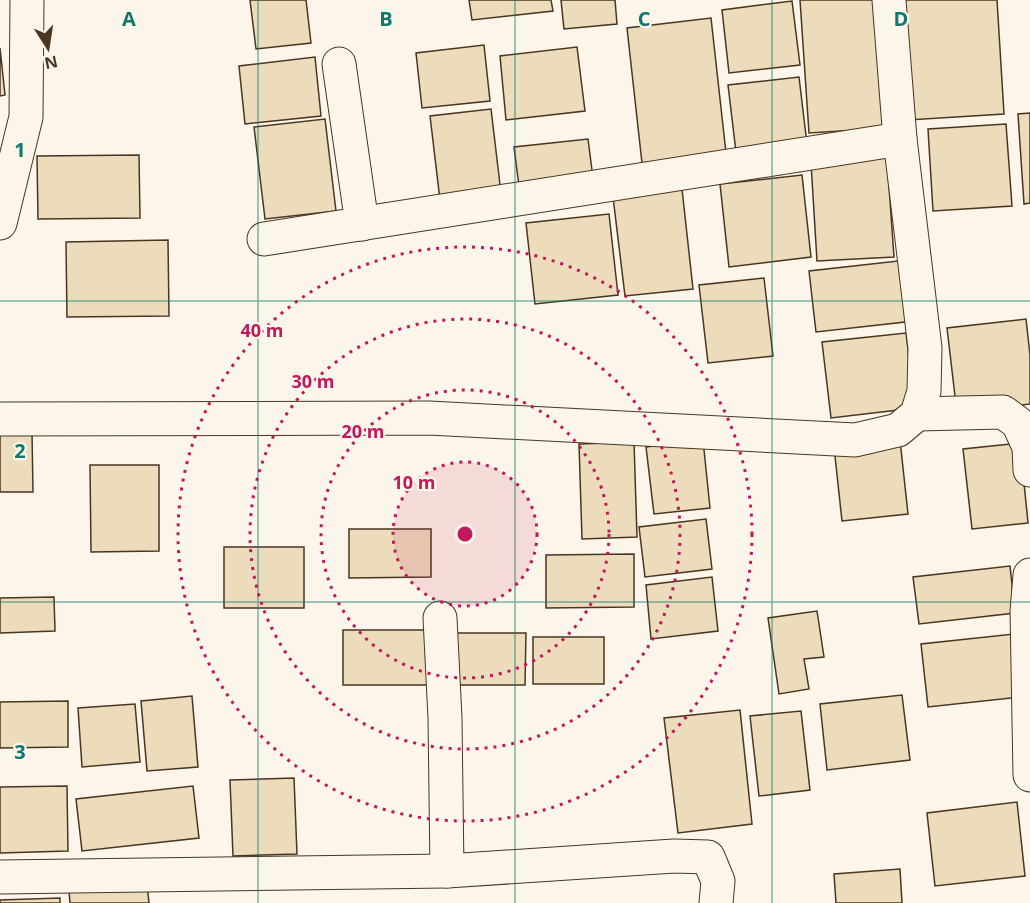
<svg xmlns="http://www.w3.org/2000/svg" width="1030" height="903" viewBox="0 0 1030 903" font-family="'Open Sans',sans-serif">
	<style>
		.building { fill: #ecdcbc; stroke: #4a3520; stroke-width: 1.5 }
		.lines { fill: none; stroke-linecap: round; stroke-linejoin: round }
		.street-casing { stroke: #4a3520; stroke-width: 35 }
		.street { stroke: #fbf6e9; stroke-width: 33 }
		.grid { fill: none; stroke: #0f766e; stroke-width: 1.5; stroke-opacity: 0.55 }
		.ring { fill: none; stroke: #c2185b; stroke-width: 3; stroke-dasharray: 3 6 }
		.grid-label { font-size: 20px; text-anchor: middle; font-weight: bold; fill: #0f766e; stroke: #fbf6e9; stroke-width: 4.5; stroke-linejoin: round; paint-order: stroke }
		.centre { fill: #c2185b; stroke: #fbf6e9; stroke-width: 3 }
		.ring-label { font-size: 18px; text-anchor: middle; font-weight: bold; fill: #c2185b; stroke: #fbf6e9; stroke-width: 4.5; stroke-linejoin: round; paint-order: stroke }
	</style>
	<rect width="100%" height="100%" fill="#fbf6e9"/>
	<g class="building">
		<polygon points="250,0 306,0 311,43 256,49"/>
		<polygon points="469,0 551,0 553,11 472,20"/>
		<polygon points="561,0 615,0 617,24 564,29"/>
		<polygon points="800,0 881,0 889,128 809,133"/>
		<polygon points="900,0 997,0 1004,114 908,120"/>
		<polygon points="792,1 800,65 729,73 722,10"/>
		<polygon points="711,18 726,153 642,163 627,28"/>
		<polygon points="484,45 490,101 422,108 416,53"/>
		<polygon points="577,47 585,111 506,120 500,56"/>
		<polygon points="0,48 5,95 0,96"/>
		<polygon points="315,57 321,116 245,124 239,66"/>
		<polygon points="799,77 807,144 736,152 728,85"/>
		<polygon points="491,109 501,193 440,200 430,116"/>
		<polygon points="1030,113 1030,203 1024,204 1018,114"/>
		<polygon points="325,119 336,211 265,219 254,127"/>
		<polygon points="1006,124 1012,206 933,211 928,129"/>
		<polygon points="588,139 593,178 519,186 514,147"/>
		<polygon points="139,155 140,218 38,219 37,156"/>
		<polygon points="887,158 894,257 817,261 811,163"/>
		<polygon points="802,175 811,257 729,267 720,184"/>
		<polygon points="682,189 693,289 625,296 613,197"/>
		<polygon points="609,214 618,295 535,304 526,223"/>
		<polygon points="168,240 169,316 67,317 66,242"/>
		<polygon points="907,260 914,321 816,332 809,271"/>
		<polygon points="764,278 773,356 708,363 699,285"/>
		<polygon points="1026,319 1030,355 1030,404 957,413 947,328"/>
		<polygon points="906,333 915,408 831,418 822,342"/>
		<polygon points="0,432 32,432 33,492 0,492"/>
		<polygon points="703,440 710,508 654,514 646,447"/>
		<polygon points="900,440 908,514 842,521 834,447"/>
		<polygon points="634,442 637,537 582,539 579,444"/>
		<polygon points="1020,443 1028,523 972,529 963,449"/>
		<polygon points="90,465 159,465 159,551 91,552"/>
		<polygon points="706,519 712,569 645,577 639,527"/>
		<polygon points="349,529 431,529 431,577 349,578"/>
		<rect x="224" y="547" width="80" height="61"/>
		<polygon points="634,554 634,607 546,608 546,555"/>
		<polygon points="1010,566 1015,613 919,624 913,577"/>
		<polygon points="712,577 718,631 651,639 646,585"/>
		<polygon points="54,597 55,631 0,633 0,598"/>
		<polygon points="817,611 824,657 804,659 809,689 779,694 768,618"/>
		<polygon points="343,630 436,630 435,685 343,685"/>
		<polygon points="448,633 526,633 525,685 448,685"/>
		<polygon points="1014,634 1021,697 928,707 921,644"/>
		<rect x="533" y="637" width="71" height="47"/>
		<polygon points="902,695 910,760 827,770 820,704"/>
		<polygon points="192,696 198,767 147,771 141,701"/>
		<polygon points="68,701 68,747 0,748 0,702"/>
		<polygon points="135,704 140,762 82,767 78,708"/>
		<polygon points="740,710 752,824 678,833 664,718"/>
		<polygon points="801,711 810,790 759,796 750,716"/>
		<polygon points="294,778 297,854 233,856 230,780"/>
		<polygon points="67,786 68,851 0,853 0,787"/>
		<polygon points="193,786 199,838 82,851 76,799"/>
		<polygon points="1017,802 1025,876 935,886 927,813"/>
		<polygon points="900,869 902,903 836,903 834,874"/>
		<polygon points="147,883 149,903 70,903 69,891"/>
		<polygon points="60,898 60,903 0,903 0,900"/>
	</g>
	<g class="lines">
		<g class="street-casing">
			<g id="street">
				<polyline points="339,64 362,224"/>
				<polyline points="0,223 26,117 27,0"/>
				<polyline points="264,239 900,139"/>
				<polyline points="917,414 1003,412 1018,423 1029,447 1030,470"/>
				<polyline points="0,419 429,418 855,440 898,430 917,414 924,391 925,348 900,139 889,0"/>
				<polyline points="1030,575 1027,611 1030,775"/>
				<polyline points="440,618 445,718 447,871"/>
				<polyline points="0,877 447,871 674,856 708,857 718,881 716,903"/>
			</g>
		</g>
		<use href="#street" class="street"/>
	</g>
	<path class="grid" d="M258,0v903M515,0v903M772,0v903M0,301h1030M0,602h1030"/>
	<circle cx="465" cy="534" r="72" fill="#c2185b" fill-opacity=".12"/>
	<g class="ring">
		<circle cx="465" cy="534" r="72"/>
		<circle cx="465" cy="534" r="144"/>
		<circle cx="465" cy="534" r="215"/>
		<circle cx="465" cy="534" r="287"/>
	</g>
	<g class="grid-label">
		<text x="129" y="26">A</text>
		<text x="386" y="26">B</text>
		<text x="644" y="26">C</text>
		<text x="901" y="26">D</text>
		<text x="20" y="157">1</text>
		<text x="20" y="458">2</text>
		<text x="20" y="759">3</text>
	</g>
	<circle cx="465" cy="534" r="9" class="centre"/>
	<g class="ring-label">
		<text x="262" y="337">40 m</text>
		<text x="313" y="388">30 m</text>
		<text x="363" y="438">20 m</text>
		<text x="414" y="489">10 m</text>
	</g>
	<g transform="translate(48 48) rotate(168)" stroke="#fbf6e9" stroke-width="4.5" paint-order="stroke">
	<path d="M0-4.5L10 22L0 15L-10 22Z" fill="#4a3520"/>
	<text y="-9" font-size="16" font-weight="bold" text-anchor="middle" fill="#4a3520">N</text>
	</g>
</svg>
